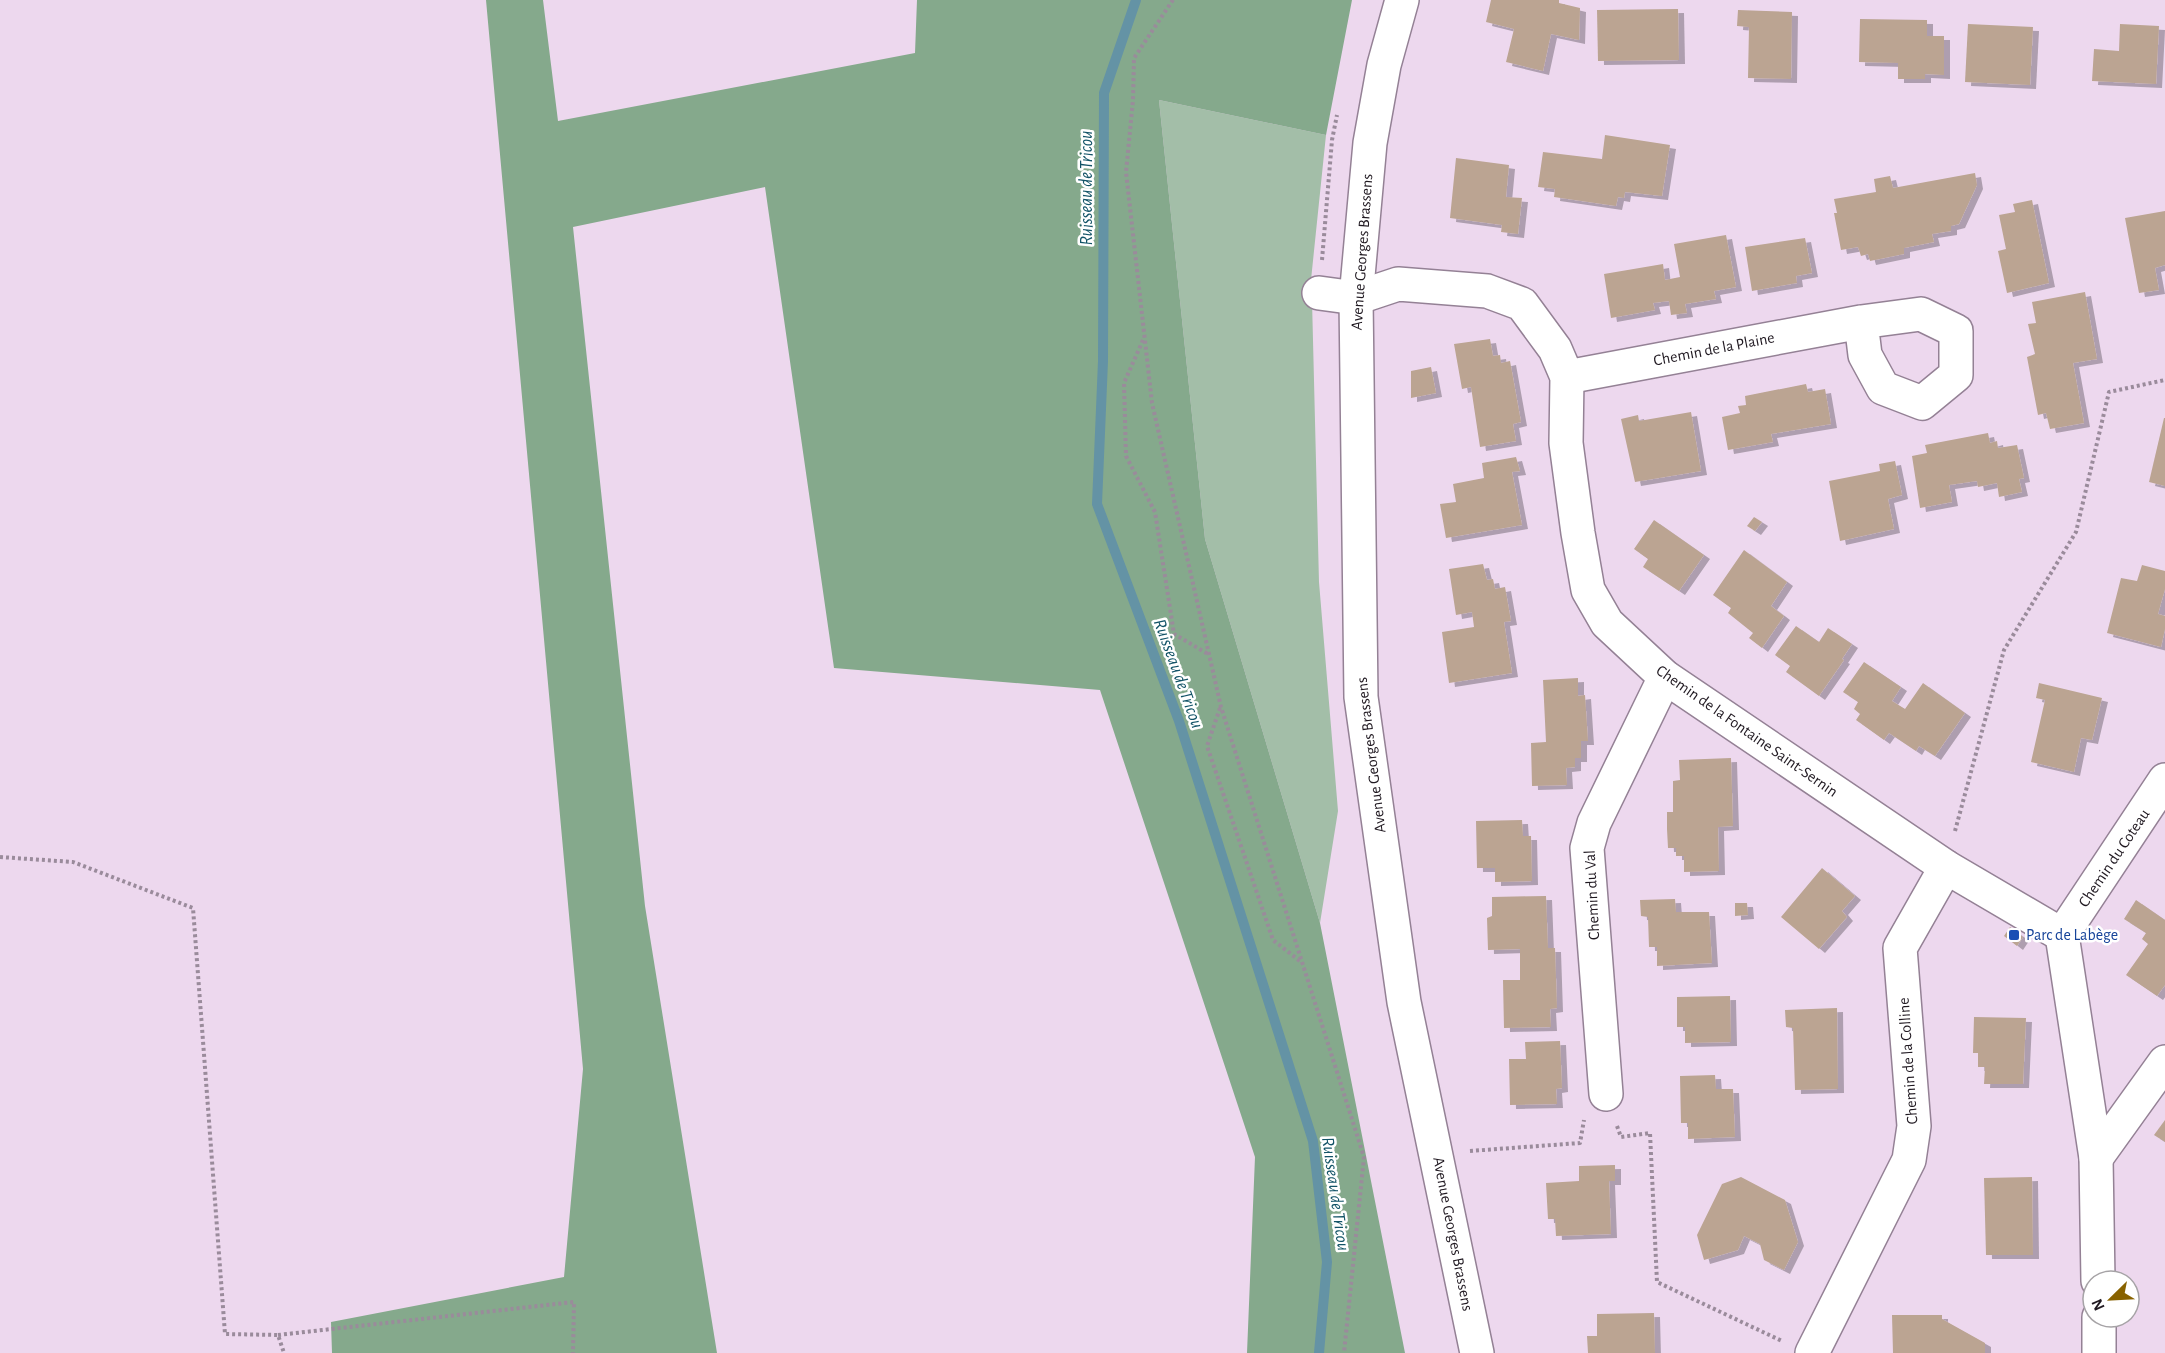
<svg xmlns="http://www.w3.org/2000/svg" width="2165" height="1353" viewBox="0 0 2165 1353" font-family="'Alegreya Sans',sans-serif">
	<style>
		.green { fill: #a3bea8 }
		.forest { fill: #85a98c }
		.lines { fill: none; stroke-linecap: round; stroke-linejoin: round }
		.stream { stroke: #6493a5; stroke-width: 10 }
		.building { fill: #bba492; filter: url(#shadow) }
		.minor-casing { stroke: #948195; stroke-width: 36 }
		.path { stroke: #9a8b9b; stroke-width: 4; stroke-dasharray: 3 3; stroke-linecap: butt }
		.minor { stroke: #fff; stroke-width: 33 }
		.transit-dot { fill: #1a4fb4; stroke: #fff; stroke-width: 2 }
		.labels { text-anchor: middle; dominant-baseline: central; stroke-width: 5; stroke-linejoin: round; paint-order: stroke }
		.street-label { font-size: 16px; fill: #201921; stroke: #fff }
		.transit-label { font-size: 16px; fill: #164399; stroke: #fff; text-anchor: start }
		.water-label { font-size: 18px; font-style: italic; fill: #125367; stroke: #fff }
	</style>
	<defs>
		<filter id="shadow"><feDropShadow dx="6" dy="4" stdDeviation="0" flood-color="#0004"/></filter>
	</defs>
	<rect width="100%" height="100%" fill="#edd8ee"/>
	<polygon class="green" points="1159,100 1326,135 1311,280 1306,282 1305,297 1312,300 1319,582 1338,811 1320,923 1205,539"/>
	<polygon class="forest" points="486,0 543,0 558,121 915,53 917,0 1352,0 1326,135 1159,100 1205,539 1320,923 1405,1353 1247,1353 1255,1157 1100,690 834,668 765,187 573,227 645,906 717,1353 332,1353 331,1322 564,1277 583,1069"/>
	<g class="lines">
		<polyline class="stream" points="1136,0 1104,93 1103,361 1097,504 1179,721 1313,1141 1327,1262 1319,1353"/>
	</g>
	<g class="building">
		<polygon points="1491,0 1559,0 1559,3 1580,8 1579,40 1551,34 1543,71 1506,62 1514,29 1486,22"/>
		<polygon points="1678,9 1679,60 1598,61 1597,10"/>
		<polygon points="1738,10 1792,12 1791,79 1748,78 1749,27 1737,26"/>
		<polygon points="1860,19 1927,20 1927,36 1944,36 1944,75 1925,74 1925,79 1898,79 1898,63 1859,62"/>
		<polygon points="1968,24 2033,27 2030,85 1965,82"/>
		<polygon points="2120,24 2159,26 2156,84 2092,81 2094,49 2119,51"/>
		<polygon points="1605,135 1670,145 1662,196 1625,192 1624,198 1618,197 1616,206 1554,197 1555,189 1538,187 1543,152 1602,159"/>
		<polygon points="1456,158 1509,165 1506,197 1522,198 1518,234 1501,232 1502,225 1450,218"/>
		<polygon points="1975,173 1977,185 1959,224 1951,226 1951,231 1932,234 1934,242 1904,248 1904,254 1870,261 1868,254 1861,256 1858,247 1841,250 1834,213 1837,213 1834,199 1876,192 1874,179 1890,176 1893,188"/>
		<polygon points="2032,200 2049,283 2007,293 1998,251 2006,249 1999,215 2015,212 2013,204"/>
		<polygon points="2165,211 2165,265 2155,268 2159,290 2139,293 2125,218"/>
		<polygon points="1726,235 1736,287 1714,291 1716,299 1685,304 1687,313 1671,315 1669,301 1653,303 1655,310 1611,318 1604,274 1663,264 1665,280 1680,277 1674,244"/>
		<polygon points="1805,238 1812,273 1796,276 1797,283 1752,291 1745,247"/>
		<polygon points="2085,292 2097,359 2073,363 2084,423 2050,429 2046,413 2038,415 2027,357 2035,354 2028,324 2036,323 2032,302"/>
		<polygon points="1490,339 1493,356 1500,355 1501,363 1510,361 1521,422 1513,424 1516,441 1480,447 1471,387 1462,389 1454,344"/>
		<polygon points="1431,367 1436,393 1411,398 1411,371"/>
		<polygon points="1806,384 1808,392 1825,389 1831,424 1771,434 1773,442 1728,450 1722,417 1740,413 1738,406 1746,405 1745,396"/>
		<polygon points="1691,412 1701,471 1635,482 1621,419 1638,415 1639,421"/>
		<polygon points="2164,418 2165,418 2165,486 2149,482"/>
		<polygon points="1988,433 1990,443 1997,441 1998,448 2017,445 2024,478 2019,479 2022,492 1999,497 1997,483 1978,487 1977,481 1949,485 1952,502 1920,508 1912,456 1927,453 1925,445"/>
		<polygon points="1516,457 1520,471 1512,472 1522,525 1446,538 1440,504 1456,502 1453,484 1484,478 1482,463"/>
		<polygon points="1895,461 1902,495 1888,499 1894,529 1840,541 1829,481 1880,471 1879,464"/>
		<polygon points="1754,517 1762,522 1755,531 1747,526"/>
		<polygon points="1654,520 1704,555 1679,591 1643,567 1648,559 1634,549"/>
		<polygon points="1744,550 1787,582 1771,606 1784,616 1762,648 1749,638 1753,633 1728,613 1731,608 1713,595"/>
		<polygon points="1483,564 1487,580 1493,579 1495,589 1505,587 1511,621 1504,622 1512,673 1449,683 1442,632 1474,627 1472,612 1456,615 1449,569"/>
		<polygon points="2142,565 2165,571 2165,589 2158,614 2165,616 2165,629 2161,647 2107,633 2121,578 2137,581"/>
		<polygon points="1796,626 1819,642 1828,628 1852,644 1842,659 1844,660 1819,696 1786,672 1790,666 1775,655"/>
		<polygon points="1864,662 1901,687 1892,701 1905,709 1923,683 1965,713 1935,756 1919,746 1916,751 1889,733 1884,740 1856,720 1860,714 1854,709 1858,702 1843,692"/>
		<polygon points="1578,678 1578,696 1585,695 1588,741 1581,741 1581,758 1575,758 1575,767 1566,768 1567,785 1532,786 1531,743 1546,742 1543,680"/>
		<polygon points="2039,683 2102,698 2092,740 2081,738 2074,772 2031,762 2045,700 2036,698"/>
		<polygon points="1731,758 1733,826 1718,827 1719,871 1684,872 1684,856 1676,856 1676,848 1668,848 1667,829 1667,812 1673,812 1673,781 1680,780 1679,760"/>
		<polygon points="1522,820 1523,836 1531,836 1532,881 1495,882 1495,868 1477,868 1476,821"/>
		<polygon points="1822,868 1855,896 1842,911 1847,917 1819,949 1781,917"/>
		<polygon points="1546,896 1548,948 1555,948 1557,1008 1550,1009 1551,1027 1504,1028 1503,980 1520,980 1520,949 1488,950 1487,918 1492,916 1492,897"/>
		<polygon points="1675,899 1676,912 1709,912 1712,963 1657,966 1657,947 1649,947 1648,917 1641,916 1640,900"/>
		<polygon points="2136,900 2165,920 2165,985 2157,996 2126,975 2148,944 2142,939 2146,933 2124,919"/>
		<polygon points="1735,903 1747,903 1748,915 1735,916"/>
		<polygon points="2010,927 2023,937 2017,946 2004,936"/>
		<polygon points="1730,996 1731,1042 1685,1043 1685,1027 1677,1027 1677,997"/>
		<polygon points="1837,1008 1838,1089 1795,1090 1793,1028 1786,1027 1785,1010"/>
		<polygon points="1974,1017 2026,1018 2023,1084 1984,1084 1985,1067 1978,1067 1978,1053 1973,1053"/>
		<polygon points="1560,1041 1562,1088 1556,1089 1557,1104 1510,1105 1509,1059 1526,1059 1525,1042"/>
		<polygon points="1715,1075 1716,1089 1733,1089 1735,1137 1688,1139 1688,1123 1681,1123 1680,1076"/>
		<polygon points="2165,1120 2165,1142 2154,1135"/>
		<polygon points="1615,1165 1615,1181 1609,1181 1611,1234 1556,1236 1555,1219 1548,1219 1546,1183 1579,1181 1579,1166"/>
		<polygon points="1741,1177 1785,1200 1798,1242 1784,1270 1764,1260 1760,1244 1744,1236 1738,1250 1704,1260 1697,1235 1722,1184"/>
		<polygon points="2032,1177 2033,1255 1986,1255 1984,1178"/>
		<polygon points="1654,1313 1655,1353 1588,1353 1587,1336 1597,1336 1597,1314"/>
		<polygon points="1892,1315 1942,1315 1942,1319 1985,1343 1985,1353 1893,1353"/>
	</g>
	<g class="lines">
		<g class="minor-casing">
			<g id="minor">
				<polyline points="1402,0 1384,65 1370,143 1356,298 1361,697 1404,1002 1477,1353"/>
				<polyline points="1319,293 1356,298 1398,284 1487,291 1522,304 1555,349 1567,377 1566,443 1578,533 1588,590 1607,623 1665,677 1946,867 2062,935"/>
				<polyline points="1567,377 1861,322 1921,314 1956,331 1956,375 1922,403 1883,388 1865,355 1861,322"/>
				<polyline points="2062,935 2096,1158 2098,1281"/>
				<polyline points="2062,935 2165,780"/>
				<polyline points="1606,1094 1587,848 1594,823 1665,677"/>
				<polyline points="2096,1158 2165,1062"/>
				<polyline points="2099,1317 2099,1353"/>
				<polyline points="1812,1353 1909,1160 1914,1126 1900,948 1946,867"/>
			</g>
		</g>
		<g class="path">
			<polyline points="1173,0 1134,58 1133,100 1126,172 1152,403 1221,707 1364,1157 1344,1353"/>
			<polyline points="1322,260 1332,140 1337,115"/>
			<polyline points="1143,340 1124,383 1126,456 1155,512 1174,634 1208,654"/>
			<polyline points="1220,708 1207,746 1273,940 1301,962"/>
			<polyline points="1955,831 2004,650 2076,532 2109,392 2165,380"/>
			<polyline points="0,857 73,862 193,908 225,1334 278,1335 284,1353"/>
			<polyline points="1617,1126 1621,1137 1650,1133 1657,1282 1782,1341"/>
			<polyline points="1470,1151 1580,1143 1584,1120"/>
			<polyline points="278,1335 574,1302 573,1353"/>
		</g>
		<use href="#minor" class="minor"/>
	</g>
	<rect class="transit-dot" x="2008" y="929" width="12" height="12" rx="3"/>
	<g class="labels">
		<g class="street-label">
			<text transform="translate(1362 252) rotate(-86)">Avenue Georges Brassens</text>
			<text transform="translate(1714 349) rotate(-11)">Chemin de la Plaine</text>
			<text transform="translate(1747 731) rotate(35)">Chemin de la Fontaine Saint-Sernin</text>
			<text transform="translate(1371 755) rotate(-97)">Avenue Georges Brassens</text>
			<text transform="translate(2114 858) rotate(-56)">Chemin du Coteau</text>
			<text transform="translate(1592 895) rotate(-93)">Chemin du Val</text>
			<text transform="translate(1908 1061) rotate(-94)">Chemin de la Colline</text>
			<text transform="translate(1453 1234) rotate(79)">Avenue Georges Brassens</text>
		</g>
		<g class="transit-label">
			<text x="2026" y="935">Parc de Labège</text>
		</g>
		<g class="water-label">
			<text transform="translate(1087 188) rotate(-90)">Ruisseau de Tricou</text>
			<text transform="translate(1178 674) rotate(70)">Ruisseau de Tricou</text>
			<text transform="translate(1335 1194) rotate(82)">Ruisseau de Tricou</text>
		</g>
	</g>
	<g transform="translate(2111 1299) rotate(246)"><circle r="28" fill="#ffffff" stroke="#a6a3a6" stroke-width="1.5"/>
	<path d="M0-4.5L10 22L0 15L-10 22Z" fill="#886200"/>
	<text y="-9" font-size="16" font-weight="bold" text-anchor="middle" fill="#201921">N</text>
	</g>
</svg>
